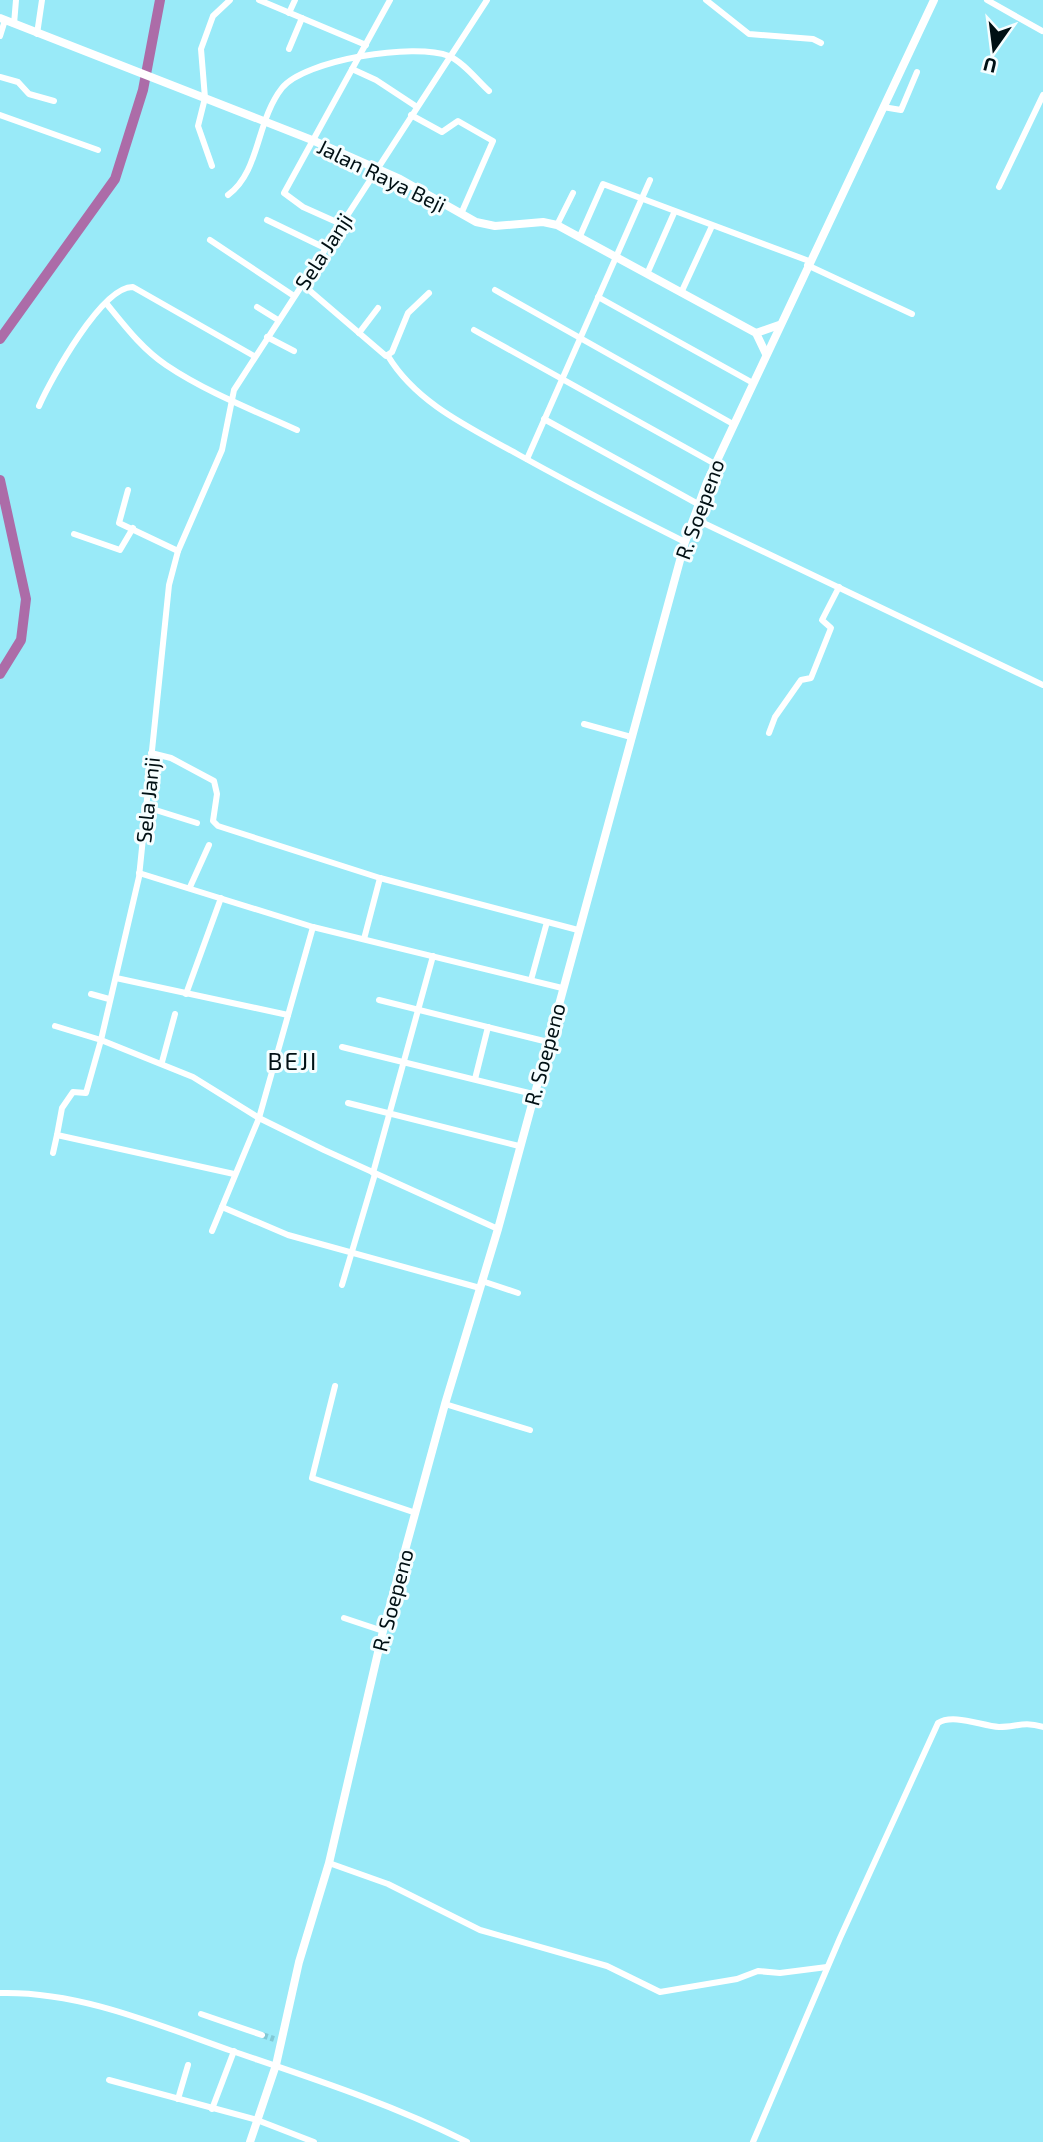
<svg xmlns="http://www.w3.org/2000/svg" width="1043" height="2142" viewBox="0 0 1043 2142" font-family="'Exo 2',sans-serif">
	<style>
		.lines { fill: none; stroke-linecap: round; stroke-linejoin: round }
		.river { stroke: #ac6ca8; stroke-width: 10 }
		.minor-tunnel { stroke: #82c9d6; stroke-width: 6; stroke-dasharray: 6 3; stroke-linecap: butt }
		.minor { stroke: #fff; stroke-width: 6 }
		.tertiary { stroke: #fff; stroke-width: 8 }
		.labels { text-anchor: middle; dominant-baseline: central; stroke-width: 6; stroke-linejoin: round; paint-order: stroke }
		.street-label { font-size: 21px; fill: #001014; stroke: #f6feff }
		.quarter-label { font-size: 24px; letter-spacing: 2px; fill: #001014; stroke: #f6feff }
	</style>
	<rect width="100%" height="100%" fill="#99eaf8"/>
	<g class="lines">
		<g class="river">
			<polyline points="0,339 115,179 143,90 160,0"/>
			<polyline points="0,480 26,599 21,640 0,674"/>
		</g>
		<polyline class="minor-tunnel" points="262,2035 274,2039"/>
		<g class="minor">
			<polyline points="259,0 366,45"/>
			<polyline points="487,0 234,390 222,450 178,551 169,585 139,877 101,1040 193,1077 259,1118 324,1150 498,1229"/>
			<polyline points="706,0 749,34 813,39 821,43"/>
			<polyline points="987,0 1042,31"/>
			<polyline points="289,13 295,0"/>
			<polyline points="14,24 16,0"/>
			<polyline points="37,34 42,0"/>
			<polyline points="0,36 5,20"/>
			<polyline points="289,49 302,18"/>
			<polyline points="352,69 376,80 417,107"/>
			<polyline points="0,77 18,82 29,94 54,101"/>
			<polyline points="883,107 901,110 917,72"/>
			<polyline points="0,115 98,150"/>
			<polyline points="411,115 442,132 458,121 493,141 461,214"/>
			<polyline points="212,166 198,126 205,98 201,49 213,16 230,0"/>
			<polyline points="999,187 1043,95"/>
			<path d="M228,195c32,-23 28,-74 54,-107 22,-28 133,-46 167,-32 14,6 28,24 40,35"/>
			<polyline points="267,220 325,248"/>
			<polyline points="341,224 303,207 284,193 390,0"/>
			<polyline points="557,225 573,193"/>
			<polyline points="580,236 603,184 809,261"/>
			<polyline points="210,240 294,296"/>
			<polyline points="807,265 912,314"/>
			<polyline points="647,274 674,213"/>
			<polyline points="302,284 386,356 392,352 408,313 429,293"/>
			<polyline points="495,290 733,424"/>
			<polyline points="681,293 712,226"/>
			<polyline points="598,297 753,383"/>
			<path d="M106,303c18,22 36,46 60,62 40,27 87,45 131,65"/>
			<polyline points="257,307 278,320"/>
			<polyline points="474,330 715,464"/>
			<polyline points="359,333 378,308"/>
			<polyline points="267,337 294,351"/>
			<path d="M388,356c29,48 83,72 131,99 54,30 110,59 166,87"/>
			<path d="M39,406c12,-27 63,-120 94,-119l121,69"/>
			<polyline points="544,419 698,504"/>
			<polyline points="527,459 650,180"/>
			<polyline points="128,490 119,523 178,551"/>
			<polyline points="693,518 1043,685"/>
			<polyline points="74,534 120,550 133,528"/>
			<polyline points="584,724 631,737"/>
			<polyline points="769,733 775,717 801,680 811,678 831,628 822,620 839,587"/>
			<polyline points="151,753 171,758 214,781 217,794 213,821 218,826 380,878 578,930"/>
			<polyline points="146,807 197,823"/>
			<polyline points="139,873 313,927 562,988"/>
			<polyline points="190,887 209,845"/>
			<polyline points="313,927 259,1118 222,1207 288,1235 480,1288"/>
			<polyline points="364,939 380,878"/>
			<polyline points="116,978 288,1015"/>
			<polyline points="531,980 547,922"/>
			<polyline points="91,994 109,999"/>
			<polyline points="186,994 221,898"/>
			<polyline points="379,1000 548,1042"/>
			<polyline points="55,1026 101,1040 86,1093 73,1092 62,1108 57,1135 234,1174"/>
			<polyline points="342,1047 533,1094"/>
			<polyline points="162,1062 175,1014"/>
			<polyline points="475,1079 488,1027"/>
			<polyline points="348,1103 519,1146"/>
			<polyline points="53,1153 57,1135"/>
			<polyline points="373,1173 433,956"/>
			<polyline points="212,1231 222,1207"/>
			<polyline points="482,1281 518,1293"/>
			<polyline points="342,1285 375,1174"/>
			<polyline points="335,1386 312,1478 416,1513"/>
			<polyline points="445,1404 530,1430"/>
			<polyline points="344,1618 383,1631"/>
			<polyline points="329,1863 388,1884 480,1930 607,1966 660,1992 737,1979 758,1971 780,1973 827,1967"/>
			<path d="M0,1993c80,-2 158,32 232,58 79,27 160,53 235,91"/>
			<polyline points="201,2014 262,2035"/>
			<polyline points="109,2080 257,2120 314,2142"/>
			<polyline points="178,2099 188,2065"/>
			<polyline points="212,2109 234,2051"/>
			<path d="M753,2142l87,-204 98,-215c15,-10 44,3 61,4 18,0 24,-6 44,0"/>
		</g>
		<g class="tertiary">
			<polyline points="0,18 312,140 400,179 476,222 495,226 543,222 557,225 756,333 766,354"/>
			<polyline points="756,333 779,325"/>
			<polyline points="250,2142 276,2065 299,1962 329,1863 383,1631 445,1404 498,1229 685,542 707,482 934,0"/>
		</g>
	</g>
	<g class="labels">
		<g class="street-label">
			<text transform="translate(382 175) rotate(26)">Jalan Raya Beji</text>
			<text transform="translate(323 251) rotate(-57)">Sela Janji</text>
			<text transform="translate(699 509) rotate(-70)">R. Soepeno</text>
			<text transform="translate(147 800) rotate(-84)">Sela Janji</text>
			<text transform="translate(544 1054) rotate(-75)">R. Soepeno</text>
			<text transform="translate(392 1600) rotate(-75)">R. Soepeno</text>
		</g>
		<g class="quarter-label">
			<text x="293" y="1060">BEJI</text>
		</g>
	</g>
	<g transform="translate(994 49) rotate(194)" stroke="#f6feff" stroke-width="5" paint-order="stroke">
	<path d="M0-5L12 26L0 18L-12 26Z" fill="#001014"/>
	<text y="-10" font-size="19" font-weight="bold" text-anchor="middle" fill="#001014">U</text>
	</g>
</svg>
